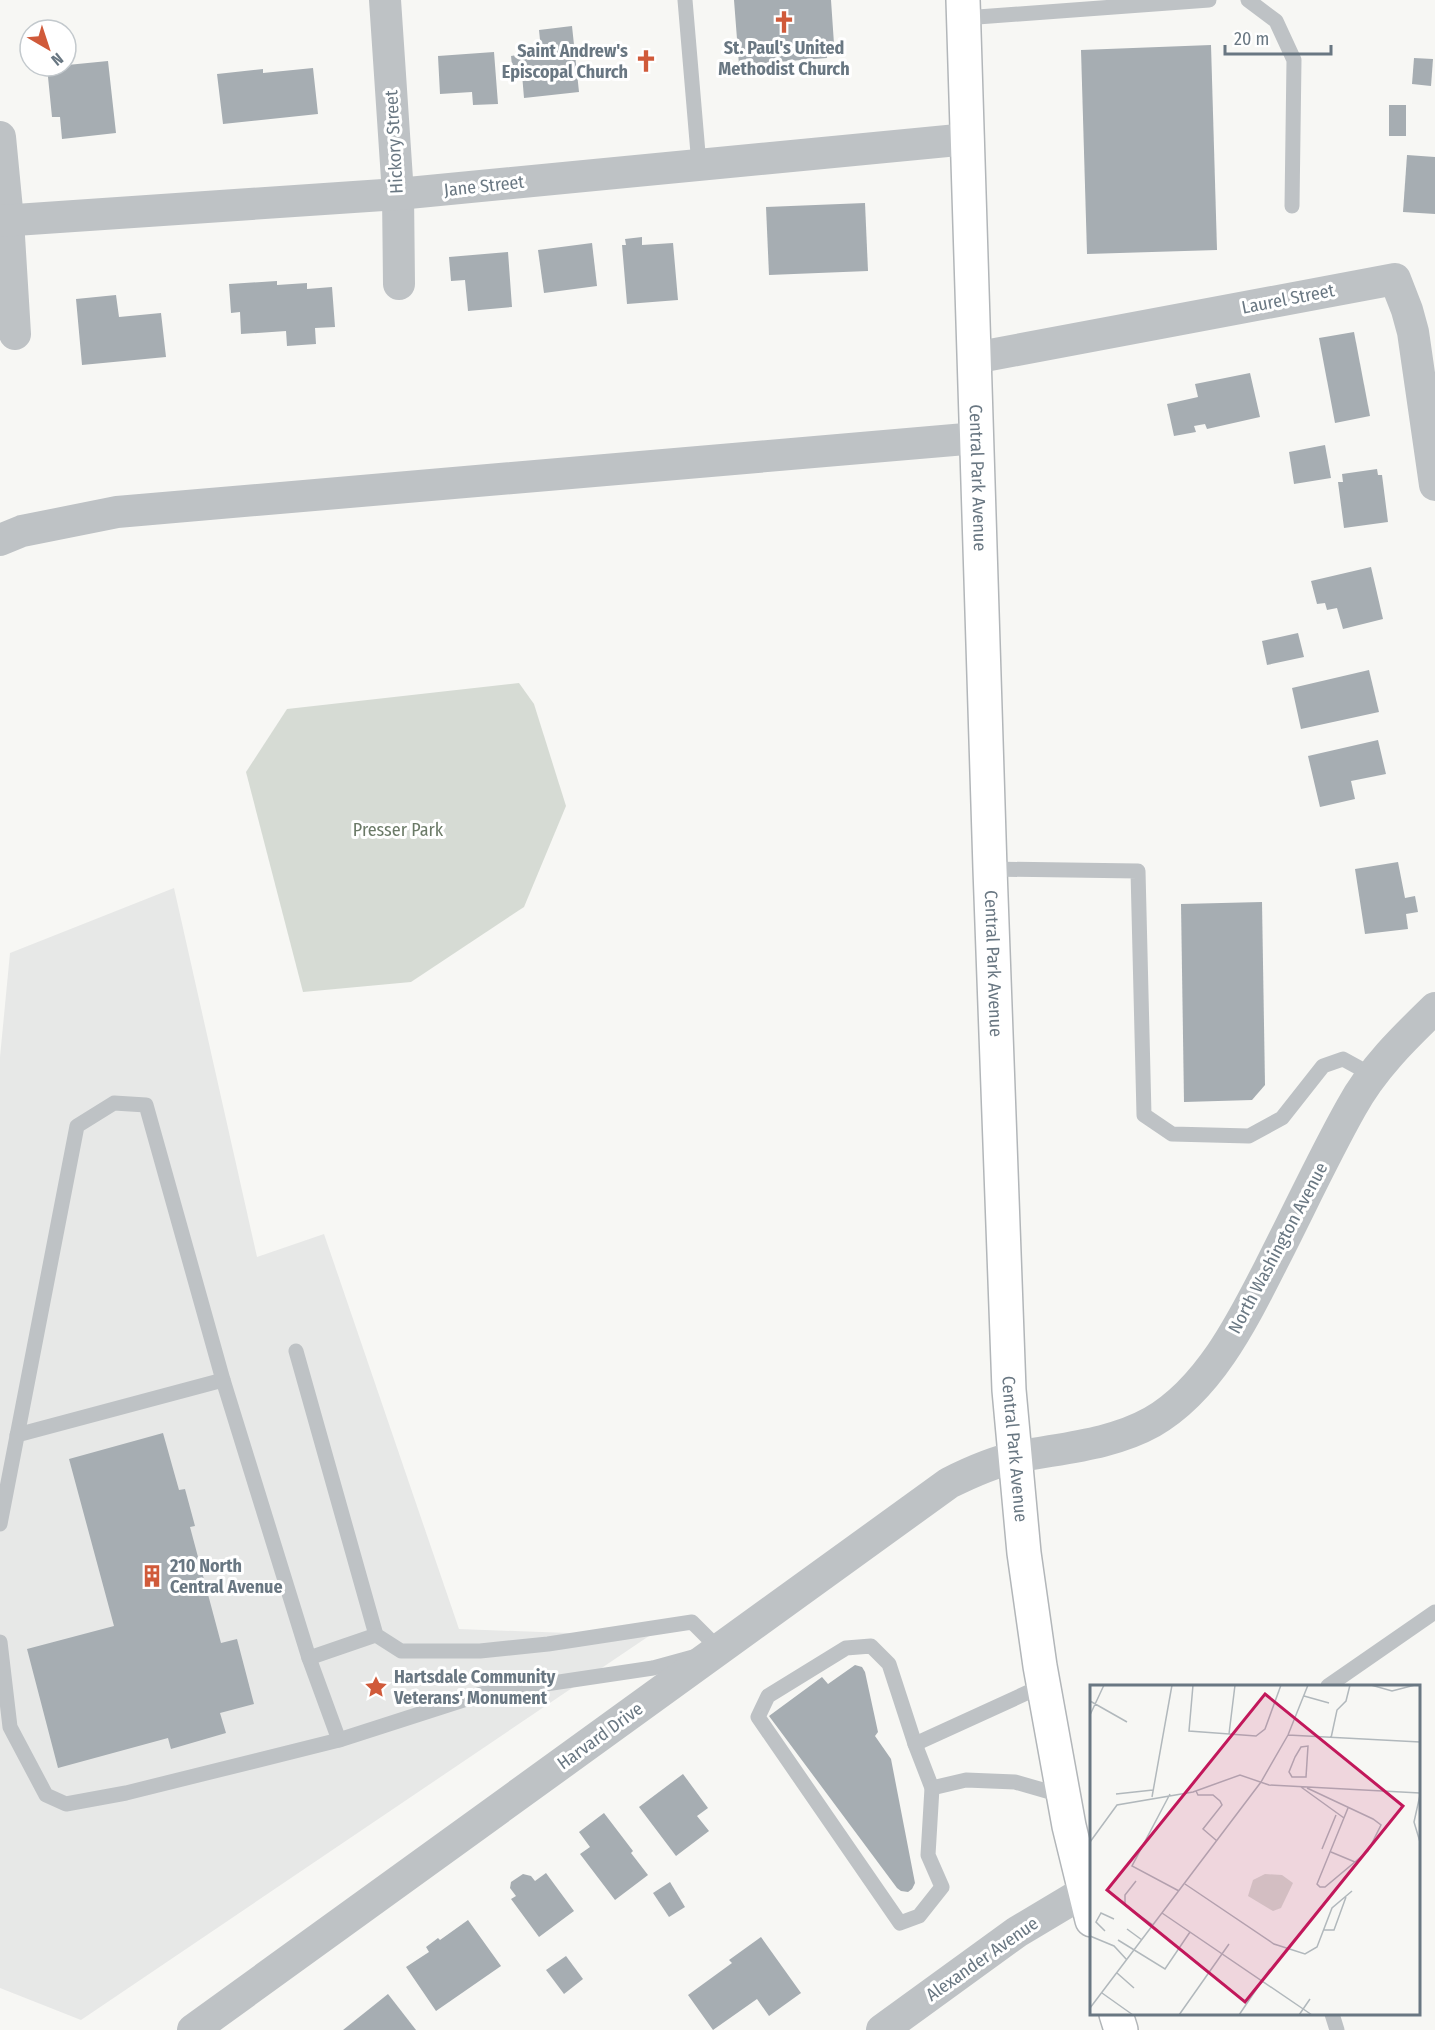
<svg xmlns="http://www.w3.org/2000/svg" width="1435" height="2030" viewBox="0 0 1435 2030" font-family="'Fira Sans Condensed',sans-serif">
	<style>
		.built { fill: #e7e8e7 }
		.green { fill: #d6dbd4 }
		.building { fill: #a6adb2 }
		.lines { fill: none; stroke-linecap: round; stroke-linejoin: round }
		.primary-casing { stroke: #b2b6b9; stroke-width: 36 }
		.service { stroke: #bec2c5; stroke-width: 15 }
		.minor { stroke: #bec2c5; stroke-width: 32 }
		.primary { stroke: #fff; stroke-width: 33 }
		.labels { text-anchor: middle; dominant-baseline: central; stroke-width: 6; stroke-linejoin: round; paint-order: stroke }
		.poi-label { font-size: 18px; font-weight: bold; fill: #697782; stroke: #fff; text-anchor: start }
		.street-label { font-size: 18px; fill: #697782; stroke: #fff }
		.park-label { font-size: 18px; fill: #6b7a67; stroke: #fff }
		.inset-road { fill: none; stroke: #b1b8bc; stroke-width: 1.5 }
		.view { fill: #c2185b; fill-opacity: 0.15; stroke: #c2185b; stroke-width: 3 }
		.inset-edge { fill: none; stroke: #697782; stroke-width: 3 }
	</style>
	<rect width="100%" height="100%" fill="#f7f7f4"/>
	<polygon class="built" points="174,888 257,1257 324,1234 459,1629 649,1636 81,2020 0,1988 0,1057 10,953"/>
	<polygon class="green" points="519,683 534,704 566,806 524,907 411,982 303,992 246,772 287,709"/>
	<g class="building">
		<polygon points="734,0 831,0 834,44 826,44 827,58 739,65"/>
		<polygon points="572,26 579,92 524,98 522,74 513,75 511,56 517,55 517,53 541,50 539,30"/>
		<polygon points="1211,45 1217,250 1087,254 1081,50"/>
		<polygon points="494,52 498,104 473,105 472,92 440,94 438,56"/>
		<polygon points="1414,58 1433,59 1431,86 1412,84"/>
		<polygon points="108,61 116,133 62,139 60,117 52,117 47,67"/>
		<polygon points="313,68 318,114 223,124 217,74 263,69 263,73"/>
		<rect x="1389" y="105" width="17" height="31"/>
		<polygon points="1407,155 1435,157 1435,214 1403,212"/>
		<polygon points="865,203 868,271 769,275 766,207"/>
		<polygon points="642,237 642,245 673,243 678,300 627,304 622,245 626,245 625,239"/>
		<polygon points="592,243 597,286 544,293 538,250"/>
		<polygon points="508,252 512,307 468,311 465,280 451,281 449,257"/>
		<polygon points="277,281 277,285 307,283 307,289 332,287 335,327 315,328 316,344 287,346 286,331 241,334 240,312 231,313 229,284"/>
		<polygon points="116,295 119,317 161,313 166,357 82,365 76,299"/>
		<polygon points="1354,332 1370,416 1335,423 1319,338"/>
		<polygon points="1250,373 1260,417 1207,429 1205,424 1194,426 1196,432 1174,436 1167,404 1198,397 1195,384"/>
		<polygon points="1325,445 1331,478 1294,484 1289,452"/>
		<polygon points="1377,469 1378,475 1382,475 1388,522 1344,528 1338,482 1343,482 1342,474"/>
		<polygon points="1371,567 1383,619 1343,629 1337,608 1327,610 1325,603 1317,604 1311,581"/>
		<polygon points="1298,633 1304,657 1267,665 1262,641"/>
		<polygon points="1369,670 1379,712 1301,729 1292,688"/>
		<polygon points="1378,740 1386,774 1351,781 1355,799 1320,807 1308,756"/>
		<polygon points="1398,862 1405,898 1415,896 1418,912 1406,914 1408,929 1365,934 1355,869"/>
		<polygon points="1262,902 1265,1085 1252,1100 1184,1102 1181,904"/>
		<polygon points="163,1433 179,1490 185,1489 195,1526 190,1527 221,1643 237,1639 254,1704 220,1713 226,1733 171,1749 168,1738 58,1768 27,1649 114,1626 69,1459"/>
		<polygon points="855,1665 862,1667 865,1672 878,1732 875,1736 891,1759 915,1883 912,1889 908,1892 901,1891 897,1888 769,1716 822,1677 828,1684"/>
		<polygon points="683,1774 708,1808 697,1816 709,1831 676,1856 639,1807"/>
		<polygon points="604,1813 633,1851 631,1853 648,1875 615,1900 580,1854 590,1847 579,1832"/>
		<polygon points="546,1873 574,1911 539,1937 511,1899 516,1896 510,1888 511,1882 523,1874 531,1876 535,1881"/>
		<polygon points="670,1882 685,1907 669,1917 653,1893"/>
		<polygon points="468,1920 501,1966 436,2011 406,1967 429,1952 426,1947 438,1938 440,1940"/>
		<polygon points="761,1937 801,1993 769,2016 757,1999 713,2030 688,1995 732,1963 729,1960"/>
		<polygon points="566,1956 583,1979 564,1994 546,1970"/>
		<polygon points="388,1994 416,2030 343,2030"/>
	</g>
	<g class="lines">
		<g class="primary-casing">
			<g id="primary">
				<path id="s1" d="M963,0l27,869 19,521 15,163 16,113 29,160 23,94"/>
				<polyline points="1116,2014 1121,2030"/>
			</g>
		</g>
		<g class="service">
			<polyline points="685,0 699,165"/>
			<polyline points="1248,0 1276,21 1294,60 1292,206"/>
			<polyline points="964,18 1209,0"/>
			<polyline points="990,869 1138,871 1144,1115 1172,1134 1249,1136 1282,1118 1323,1066 1343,1059 1374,1076"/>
			<polyline points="296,1351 376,1635 401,1651 480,1651 548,1644 692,1622 709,1639"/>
			<polyline points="17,1435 223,1380"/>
			<polyline points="0,1524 77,1126 114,1103 146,1105 223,1380 309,1658 339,1740"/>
			<polyline points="0,1642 10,1727 46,1795 66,1804 126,1793 339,1740 485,1693 653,1668 693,1657"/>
			<polygon points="871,1646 889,1664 915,1744 932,1788 928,1855 942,1887 919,1916 900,1923 758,1717 768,1696 846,1648"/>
			<polyline points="309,1658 376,1635"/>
			<polyline points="1328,1686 1435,1612"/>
			<polyline points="915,1744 1044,1685"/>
			<polyline points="932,1788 966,1780 1015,1782 1064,1796"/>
			<polyline points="1332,2014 1337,2030"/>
		</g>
		<g class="minor">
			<polyline points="385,0 398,194 399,284"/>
			<polyline points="0,137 8,220 15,334"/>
			<polyline points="0,221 398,194 968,139"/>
			<polyline points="974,358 1395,279 1407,310 1413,332 1435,485"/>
			<polyline points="0,540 22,531 117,512 977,438"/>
			<path d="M193,2030l756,-547c22,-11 44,-21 68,-26 44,-9 94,-12 135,-35 59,-34 93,-106 123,-165 25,-49 49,-101 76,-149 21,-39 53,-70 84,-100"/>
			<polyline points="882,2030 1017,1932 1084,1892"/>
		</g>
		<use href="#primary" class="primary"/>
	</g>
	<defs>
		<g id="church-bare" transform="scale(1.8)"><path d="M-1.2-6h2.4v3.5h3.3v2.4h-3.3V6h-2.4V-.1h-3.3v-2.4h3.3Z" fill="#d05a3a" stroke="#fff" stroke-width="2.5" paint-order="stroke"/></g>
		<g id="building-bare" transform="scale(1.8)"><path d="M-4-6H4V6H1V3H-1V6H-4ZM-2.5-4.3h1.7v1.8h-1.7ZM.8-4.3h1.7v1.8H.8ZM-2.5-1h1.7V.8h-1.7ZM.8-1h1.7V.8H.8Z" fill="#d05a3a" stroke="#fff" stroke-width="2.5" paint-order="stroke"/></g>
		<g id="sight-bare" transform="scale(1.8)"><path d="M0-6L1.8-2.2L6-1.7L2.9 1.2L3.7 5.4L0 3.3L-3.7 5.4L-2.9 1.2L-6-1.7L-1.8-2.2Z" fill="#d05a3a" stroke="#fff" stroke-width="2.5" paint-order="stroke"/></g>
	</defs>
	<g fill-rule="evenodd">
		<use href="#church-bare" x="784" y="22"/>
		<use href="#church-bare" x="646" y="61"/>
		<use href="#building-bare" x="152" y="1576"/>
		<use href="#sight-bare" x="376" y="1687"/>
	</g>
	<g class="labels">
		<g class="poi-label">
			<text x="784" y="48" text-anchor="middle">St. Paul's United<tspan x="784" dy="21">Methodist Church</tspan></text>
			<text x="628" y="51" text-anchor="end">Saint Andrew's<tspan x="628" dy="21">Episcopal Church</tspan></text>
			<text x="170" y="1566">210 North<tspan x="170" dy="21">Central Avenue</tspan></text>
			<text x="394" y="1677">Hartsdale Community<tspan x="394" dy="21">Veterans' Monument</tspan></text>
		</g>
		<g class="street-label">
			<text transform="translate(394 142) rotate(-93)">Hickory Street</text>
			<text transform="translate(484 186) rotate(-6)">Jane Street</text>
			<text transform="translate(1288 299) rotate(-11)">Laurel Street</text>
			<text stroke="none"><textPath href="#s1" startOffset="478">Central Park Avenue</textPath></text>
			<text stroke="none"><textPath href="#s1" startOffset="964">Central Park Avenue</textPath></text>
			<text transform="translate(1278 1248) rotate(-62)">North Washington Avenue</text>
			<text stroke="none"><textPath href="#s1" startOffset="1450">Central Park Avenue</textPath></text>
			<text transform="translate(600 1736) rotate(-36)">Harvard Drive</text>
			<text transform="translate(982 1959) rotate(-35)">Alexander Avenue</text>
		</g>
		<g class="park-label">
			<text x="398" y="830">Presser Park</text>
		</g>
	</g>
	<g transform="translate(1090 1685)">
		<rect width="330" height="330" fill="#f7f7f4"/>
		<path d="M175,189l17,1 11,8 -12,25 -8,3 -25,-15 5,-16z" fill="#d6dbd4"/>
		<path class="inset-road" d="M103,0l-4,46 40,3 6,-49M281,0l21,6 23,-6M214,11l25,7M0,16l37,21M0,30l14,-30M139,49l27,2 9,-7 16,-44M198,50l132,7M241,53l6,-28 9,-9 4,-16M218,61l-2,31h-14l-3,-5 6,-15 6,-10zM211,102l43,31M217,103l66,31 8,6 -13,26 -43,36h-5l-3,-3 31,-76M106,106l2,4h15l7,6 2,4 -19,24 14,12M26,109l37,-4M80,109l-38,72 47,25M330,110l-6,27 6,20M62,112l20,-112M0,157l27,-37 76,-13 47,-17 29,10 151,8M232,164l14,-34M241,167l24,10M46,196l-11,14v10l28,20M95,199l89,60 31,10 12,-7 15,-39 20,-17M72,228l150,102M37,244l15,11M233,245h11l12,-33M15,246l-9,-9 5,-9 13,6M0,251l24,10 13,14M28,255l47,29 25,-37M27,288l17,15M12,308l31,22M0,323l171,-226 27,-47 20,-50M89,330l50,-71M149,330l31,-46M209,330l11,-16"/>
		<path class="view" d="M175,9l138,112 -158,196 -138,-112z"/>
		<rect width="330" height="330" class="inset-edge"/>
	</g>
	<g transform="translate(48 48) rotate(141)"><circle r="28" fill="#ffffff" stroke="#c3c9cd" stroke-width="1.5"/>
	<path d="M0-4.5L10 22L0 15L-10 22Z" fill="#d05a3a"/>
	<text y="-9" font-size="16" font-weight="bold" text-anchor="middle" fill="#697782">N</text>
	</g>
	<path d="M1225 45v9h106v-9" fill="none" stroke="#697782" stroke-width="3"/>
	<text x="1234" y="45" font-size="18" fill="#697782" stroke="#ffffff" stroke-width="4.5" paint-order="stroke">20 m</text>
</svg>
